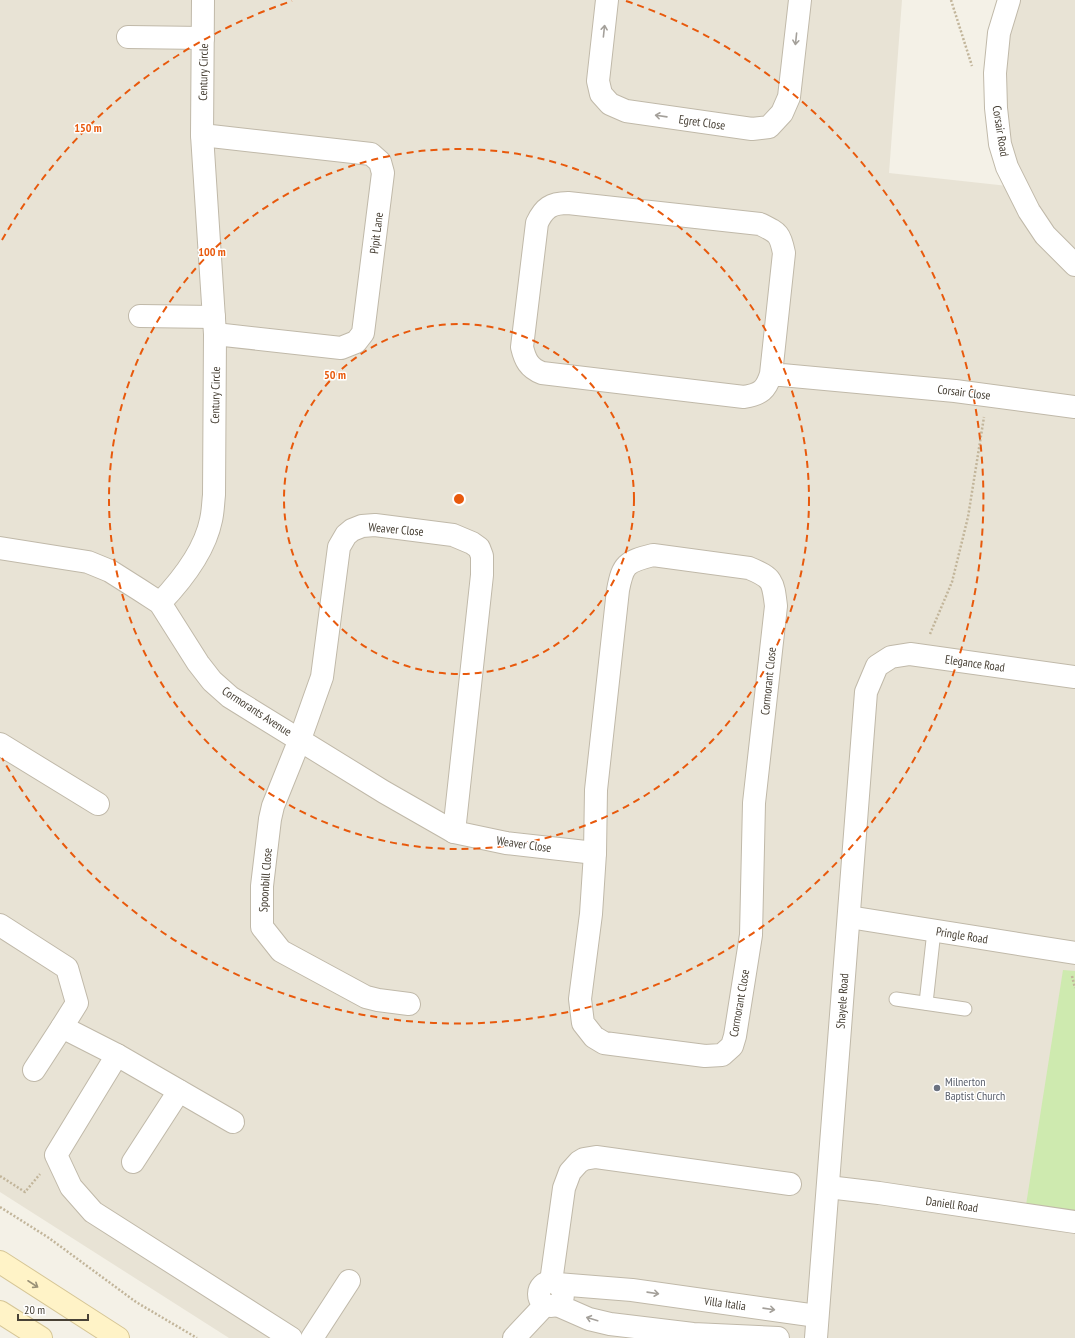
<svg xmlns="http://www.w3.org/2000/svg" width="1075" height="1338" viewBox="0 0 1075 1338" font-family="'PT Sans Narrow',sans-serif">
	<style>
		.residential { fill: #e8e3d5 }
		.green { fill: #ceeaaf }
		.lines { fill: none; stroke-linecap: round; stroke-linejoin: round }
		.lane-casing { stroke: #c0b9a9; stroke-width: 15 }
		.street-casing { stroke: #c0b9a9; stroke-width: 24 }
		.secondary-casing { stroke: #d6c696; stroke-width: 24 }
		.path { stroke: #c2b59a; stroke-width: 2.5; stroke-dasharray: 2 2; stroke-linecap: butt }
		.lane { stroke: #fff; stroke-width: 13 }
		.street { stroke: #fff; stroke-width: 22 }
		.secondary { stroke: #fff3c7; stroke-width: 22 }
		.oneway { stroke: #a4a09a }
		.oneway2 { stroke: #9a9177 }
		.ring { fill: none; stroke: #e8590c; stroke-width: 2; stroke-dasharray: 7 5 }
		.worship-dot { fill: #6b7280; stroke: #fff; stroke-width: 1.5 }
		.labels { text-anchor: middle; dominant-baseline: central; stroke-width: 3; stroke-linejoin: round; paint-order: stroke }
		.street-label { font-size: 12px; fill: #484136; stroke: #fff }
		.worship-label { font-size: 12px; fill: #5b616d; stroke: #fff; text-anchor: start }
		.centre { fill: #e8590c; stroke: #fff; stroke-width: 2 }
		.ring-label { font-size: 12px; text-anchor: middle; font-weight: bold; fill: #e8590c; stroke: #fff; stroke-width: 3; stroke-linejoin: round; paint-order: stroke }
	</style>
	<rect width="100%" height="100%" fill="#f4f1e7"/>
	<polygon class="residential" points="0,0 902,0 889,173 1017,187 1000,144 1009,0 1075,0 1075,1338 229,1338 0,1192"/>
	<polygon class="green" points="1063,970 1075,971 1075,1213 1026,1205"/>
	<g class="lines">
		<g class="lane-casing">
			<g id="lane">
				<polyline points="896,999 965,1009"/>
				<polyline points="926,1003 934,931"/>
			</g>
		</g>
		<g class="street-casing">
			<g id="street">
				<polyline points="607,0 598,81 601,94 610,104 626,111 752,129 769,127 782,113 789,97 800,0"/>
				<polyline points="1009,0 999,33 995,73 996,108 1000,144 1007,167 1029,211 1045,235 1075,265"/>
				<polyline points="128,37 203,38"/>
				<polyline points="202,135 371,154 380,162 383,173 363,333 356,342 341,348 215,334"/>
				<polyline points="140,316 214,317"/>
				<path d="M771,374l13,-121c-4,-20 -6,-20 -24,-29l-192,-21c-17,0 -24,5 -31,20l-15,124c3,13 7,21 20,26l202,24c17,-3 22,-7 27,-23l184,17 120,16"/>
				<polyline points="0,548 88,562 110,571 140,590 160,603 198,663 212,681 230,697 384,792 454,832 506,843 595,853"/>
				<path d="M653,555l96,13c24,10 24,13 27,38l-22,197 -3,132 -16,101 -3,10 -10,9 -17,1 -101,-13 -10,-6 -11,-14 -3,-24 11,-85 4,-61 1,-63 22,-200c5,-26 8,-28 35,-35z"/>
				<path d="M160,603c21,-22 45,-53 51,-83 2,-8 2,-17 3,-25l1,-161 -13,-199 1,-135"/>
				<polyline points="0,744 98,804"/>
				<polyline points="849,917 1075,953"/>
				<polyline points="0,925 67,968 77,1003 62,1027 117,1055 56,1155 71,1187 93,1212 291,1338"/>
				<polyline points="409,1004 378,1000 366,997 281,951 262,927 262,886 270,819 273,806 300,739 322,677 339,547 346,535 352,530 362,526 375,525 453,535 472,543 479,548 482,556 482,575 454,832"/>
				<polyline points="117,1055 233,1122"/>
				<polyline points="34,1070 62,1027"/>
				<polyline points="133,1162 179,1091"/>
				<polyline points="828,1187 879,1193 1075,1222"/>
				<polyline points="551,1282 564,1188 570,1172 579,1162 584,1159 596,1157 790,1184"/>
				<circle cx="551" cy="1294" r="12"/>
				<polyline points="557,1284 632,1290 817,1316"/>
				<polyline points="557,1305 589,1319 610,1324 693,1334 778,1338"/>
				<polyline points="312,1338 349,1281"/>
				<polyline points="514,1338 545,1305"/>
				<polyline points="816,1338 866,692 877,666 891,657 910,654 1075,677"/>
			</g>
		</g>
		<g class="secondary-casing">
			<g id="secondary">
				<polyline points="0,1262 118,1338"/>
				<polyline points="0,1312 41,1338"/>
			</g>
		</g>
		<g class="path">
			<polyline points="951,0 972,66"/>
			<polyline points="930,634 952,582 968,517 984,417"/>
			<polyline points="1072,976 1075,988"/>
			<polyline points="0,1176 25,1192 40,1174"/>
			<polyline points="0,1207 49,1238 136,1302 197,1338"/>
		</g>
		<use href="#lane" class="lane"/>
		<use href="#street" class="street"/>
		<use href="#secondary" class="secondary"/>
	</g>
	<defs><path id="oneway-shaft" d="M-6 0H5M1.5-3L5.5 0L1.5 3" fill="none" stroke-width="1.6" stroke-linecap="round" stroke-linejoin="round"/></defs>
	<g class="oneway">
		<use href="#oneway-shaft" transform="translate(604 31) rotate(-84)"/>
		<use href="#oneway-shaft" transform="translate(796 39) rotate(96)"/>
		<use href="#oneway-shaft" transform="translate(661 116) rotate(-172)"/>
		<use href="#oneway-shaft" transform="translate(653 1293) rotate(8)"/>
		<use href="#oneway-shaft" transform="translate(769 1309) rotate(8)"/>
		<use href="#oneway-shaft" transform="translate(592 1319) rotate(-163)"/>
	</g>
	<use class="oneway2" href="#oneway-shaft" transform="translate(33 1284) rotate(33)"/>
	<g class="ring">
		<circle cx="459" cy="499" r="175"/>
		<circle cx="459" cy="499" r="350"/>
		<path d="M2 240A525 525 0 0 1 292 1M626 1A525 525 0 1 1 2 758"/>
	</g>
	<circle class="worship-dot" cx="937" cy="1088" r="4"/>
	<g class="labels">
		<g class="street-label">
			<text transform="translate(203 72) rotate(-89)">Century Circle</text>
			<text transform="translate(702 122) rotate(8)">Egret Close</text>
			<text transform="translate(1001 131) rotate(81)">Corsair Road</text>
			<text transform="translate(376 233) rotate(-83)">Pipit Lane</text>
			<text transform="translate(964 392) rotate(7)">Corsair Close</text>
			<text transform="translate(215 395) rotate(-89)">Century Circle</text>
			<text transform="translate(396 529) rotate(5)">Weaver Close</text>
			<text transform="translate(975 663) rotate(8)">Elegance Road</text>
			<text transform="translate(768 681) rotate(-84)">Cormorant Close</text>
			<text transform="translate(257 711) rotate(33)">Cormorants Avenue</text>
			<text transform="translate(524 844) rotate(8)">Weaver Close</text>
			<text transform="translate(265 880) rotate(-86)">Spoonbill Close</text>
			<text transform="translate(962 935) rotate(9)">Pringle Road</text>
			<text transform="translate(842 1001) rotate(-86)">Shayele Road</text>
			<text transform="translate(739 1003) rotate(-80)">Cormorant Close</text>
			<text transform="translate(952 1204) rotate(8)">Daniell Road</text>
			<text transform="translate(725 1303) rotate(8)">Villa Italia</text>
		</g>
		<g class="worship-label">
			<text x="945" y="1081">Milnerton<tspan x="945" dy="14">Baptist Church</tspan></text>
		</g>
	</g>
	<circle cx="459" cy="499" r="6" class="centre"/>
	<g class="ring-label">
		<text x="88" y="132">150 m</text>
		<text x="212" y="256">100 m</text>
		<text x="335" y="379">50 m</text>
	</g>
	<path d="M18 1314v6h70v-6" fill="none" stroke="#484136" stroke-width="2"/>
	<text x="24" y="1314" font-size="12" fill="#484136" stroke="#ffffff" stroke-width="3" paint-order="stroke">20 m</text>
</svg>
